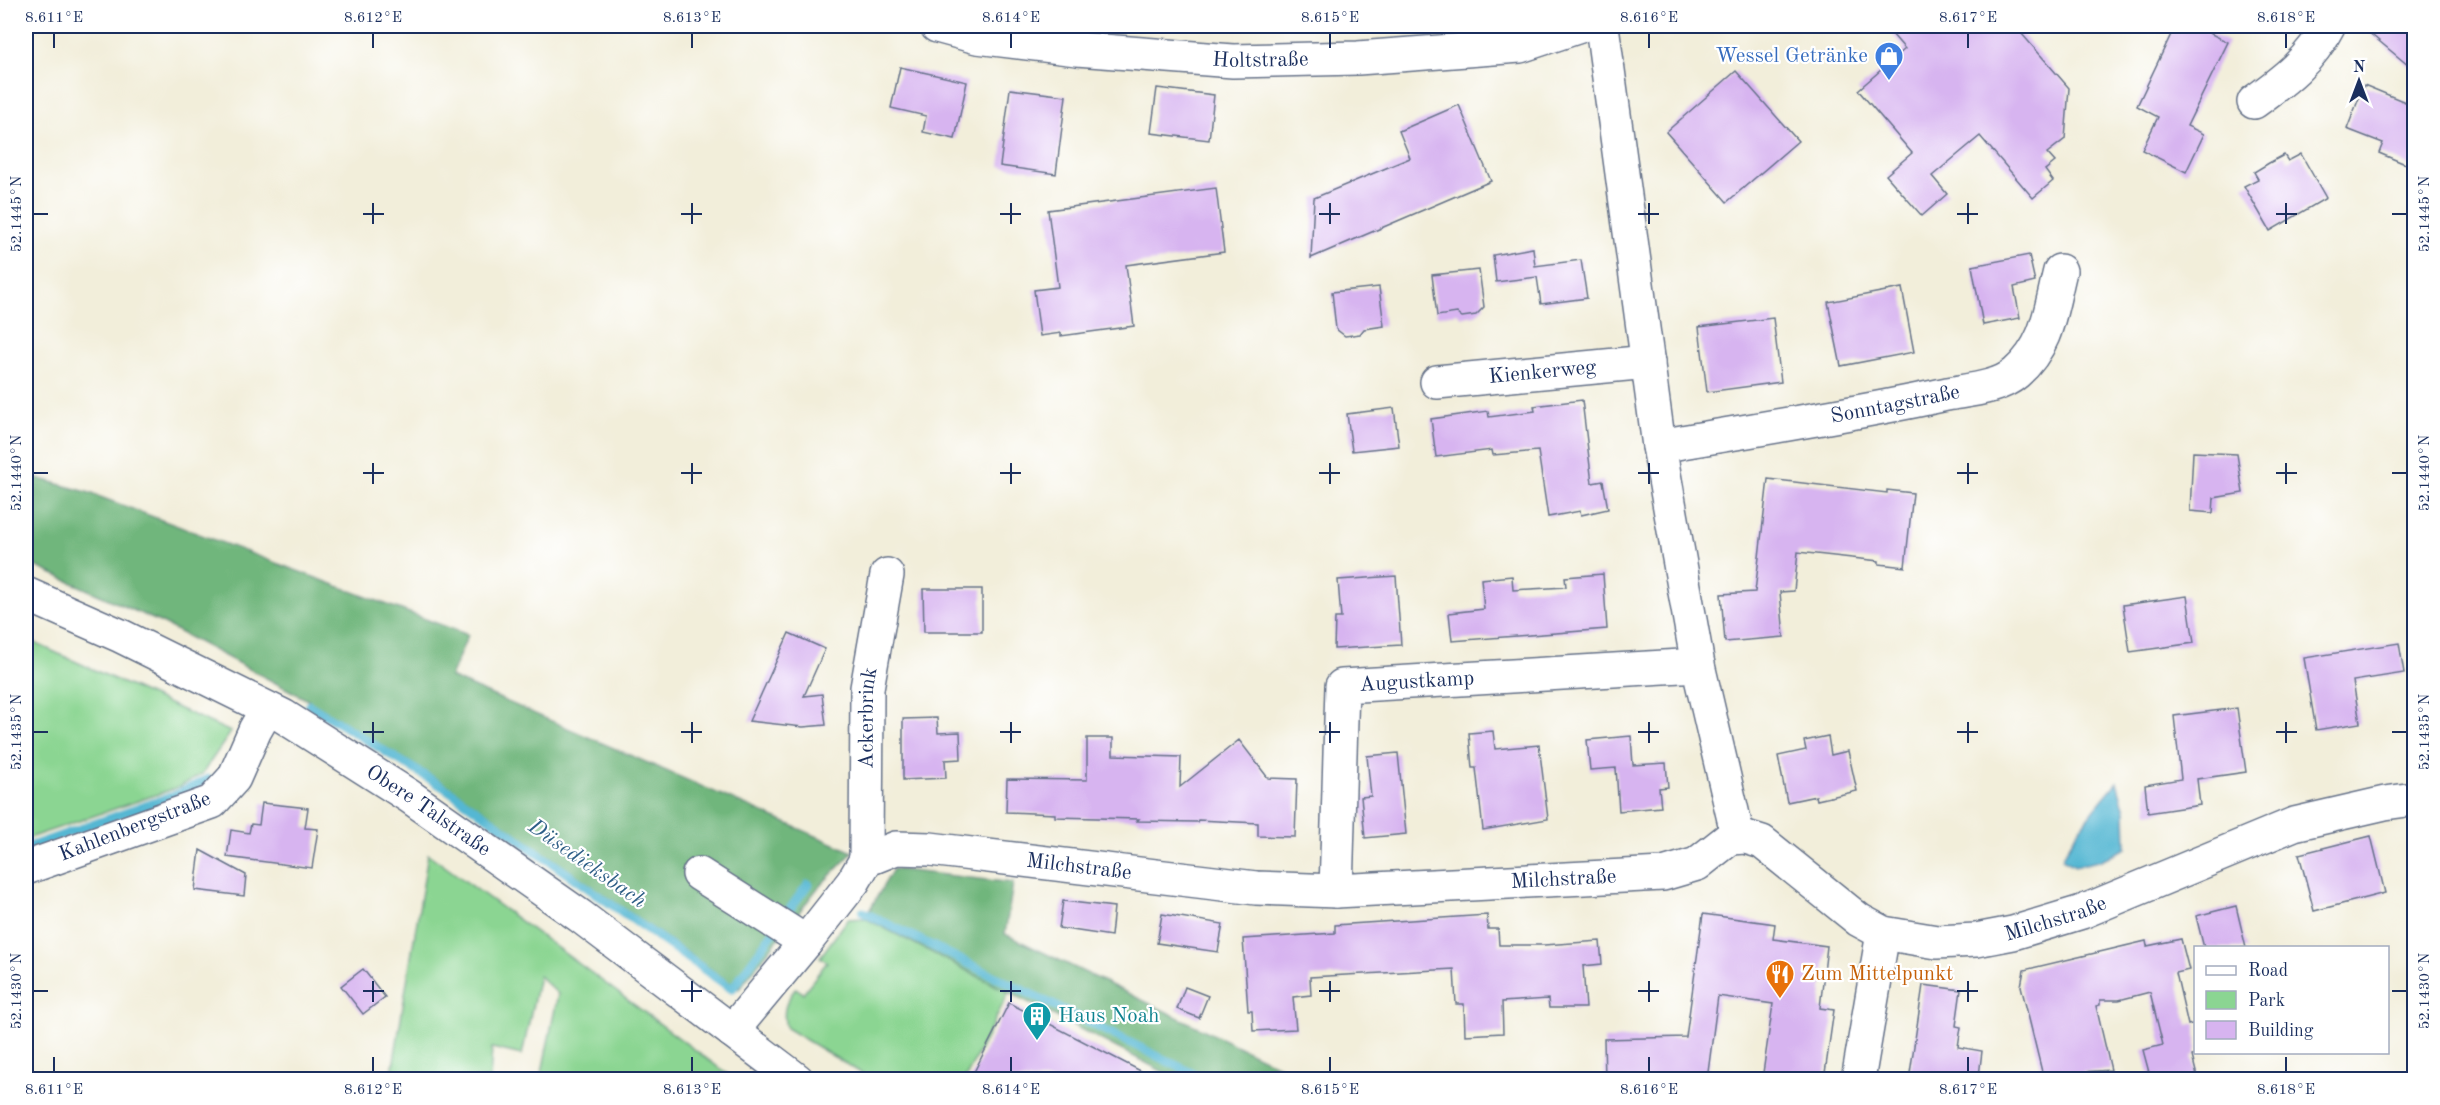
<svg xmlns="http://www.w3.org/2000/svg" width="2440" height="1105" viewBox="0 0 2440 1105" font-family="'Old Standard TT',serif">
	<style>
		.green { fill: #8bd592; stroke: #538278; stroke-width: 1.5 }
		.forest { fill: #70b67c; stroke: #46726d; stroke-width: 1.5 }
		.water { fill: #55b7d3; stroke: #387398; stroke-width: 1.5 }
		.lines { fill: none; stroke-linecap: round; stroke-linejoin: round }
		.stream { stroke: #55b7d3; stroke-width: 9 }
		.building { fill: #d7b4f0 }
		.minor-casing { stroke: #667289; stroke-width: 36 }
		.minor { stroke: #fff; stroke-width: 33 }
		.ticks { fill: none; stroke: #1b2f5e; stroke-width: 2 }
		.labels { text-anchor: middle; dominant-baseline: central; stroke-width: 4.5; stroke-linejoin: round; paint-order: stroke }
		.shop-label { font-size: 21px; fill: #366cbe; stroke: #fff; text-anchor: end }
		.street-label { font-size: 21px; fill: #1b2f5e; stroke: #fff }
		.food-label { font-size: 21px; fill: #c56008; stroke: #fff; text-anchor: start }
		.culture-label { font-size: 21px; fill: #0d838f; stroke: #fff; text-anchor: start }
		.water-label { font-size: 22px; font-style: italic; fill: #2f5f87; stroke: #fff }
		.neatline { fill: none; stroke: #1b2f5e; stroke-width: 2 }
		.ticks-label { font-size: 15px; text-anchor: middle; fill: #1b2f5e }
	</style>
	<rect width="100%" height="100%" fill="#fff"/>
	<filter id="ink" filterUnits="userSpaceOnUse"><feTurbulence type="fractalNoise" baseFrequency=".0167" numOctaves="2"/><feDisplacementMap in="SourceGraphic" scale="12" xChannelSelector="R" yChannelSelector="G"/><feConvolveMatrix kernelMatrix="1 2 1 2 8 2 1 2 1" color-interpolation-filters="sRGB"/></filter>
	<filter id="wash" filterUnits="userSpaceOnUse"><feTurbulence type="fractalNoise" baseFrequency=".008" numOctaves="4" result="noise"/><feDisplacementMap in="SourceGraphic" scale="24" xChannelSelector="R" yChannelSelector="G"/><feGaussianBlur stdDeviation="1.35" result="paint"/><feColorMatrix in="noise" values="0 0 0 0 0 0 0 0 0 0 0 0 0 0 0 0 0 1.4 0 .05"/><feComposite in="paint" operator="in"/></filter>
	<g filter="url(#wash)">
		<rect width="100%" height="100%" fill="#f2eeda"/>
		<g class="green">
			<polygon points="26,639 231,732 202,774 179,787 26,839"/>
			<polygon points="428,854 578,963 734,1079 543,1079 542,1072 558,994 539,976 522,1055 492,1048 490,1079 391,1079"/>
			<path d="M865,918l144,74 -44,87h-94l-85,-51c-4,-17 -1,-26 10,-40l7,5 24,-31 -7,-5 28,-38z"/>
		</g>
		<g class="forest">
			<polygon points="26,475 87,492 468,635 450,677 853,852 817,889 739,989 450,787 304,698 164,624 26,562"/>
			<polygon points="893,869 1013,883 1005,934 1306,1079 1177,1079 865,918"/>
		</g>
		<path class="water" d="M2117,782l8,29 1,37 -27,13 -24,5 -13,-7c13,-28 35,-53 55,-77z"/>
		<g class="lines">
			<g class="stream">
				<polyline points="309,705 448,790 732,989 808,884"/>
				<polyline points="26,848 176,795 208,779"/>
				<polyline points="863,912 1206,1080"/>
			</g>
		</g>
		<g id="blocks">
			<g class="building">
				<polygon points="1885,26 2015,26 2069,88 2065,139 2047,153 2055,162 2045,170 2053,181 2033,198 1980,136 1932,176 1947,194 1922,216 1886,175 1912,153 1858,90 1905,49"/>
				<polygon points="2175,26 2195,26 2228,42 2187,126 2204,134 2186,172 2142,150 2158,117 2137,106"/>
				<polygon points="2361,26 2415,26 2415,71"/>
				<polygon points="900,67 967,82 955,139 923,132 926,116 891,108"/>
				<polygon points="1736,71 1798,141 1727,202 1666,132"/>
				<polygon points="2364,85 2415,106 2415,168 2379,153 2383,143 2347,129"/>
				<polygon points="1157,88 1214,95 1209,140 1151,133"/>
				<polygon points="1010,89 1066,96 1056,174 1000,166"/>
				<polygon points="1459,105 1491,181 1311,258 1314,198 1410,158 1399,131"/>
				<polygon points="2301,154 2326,198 2270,231 2244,186 2258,179 2254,172 2269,163 2284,155 2288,161"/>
				<polygon points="1216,188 1224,252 1126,265 1134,326 1061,336 1061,333 1040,336 1034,290 1058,287 1048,210"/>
				<polygon points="1533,248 1535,266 1581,260 1587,298 1541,304 1537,277 1496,282 1493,255"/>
				<polygon points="2029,255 2035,282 2014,287 2020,318 1983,325 1972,266"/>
				<polygon points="1479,270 1484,307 1476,315 1462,317 1457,313 1437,316 1432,275"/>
				<polygon points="1379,287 1384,326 1364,329 1360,334 1345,336 1336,329 1332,292"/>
				<polygon points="1902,288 1914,352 1841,366 1828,302"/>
				<polygon points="1773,318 1781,382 1707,392 1699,327"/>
				<polygon points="1582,400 1592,483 1603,481 1608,509 1581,515 1580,511 1548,517 1538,451 1493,455 1492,450 1436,457 1431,419 1488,411 1489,417 1535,411 1534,406"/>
				<polygon points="1394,408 1399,446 1352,451 1347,414"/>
				<polygon points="2193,452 2237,454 2243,493 2214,498 2213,513 2190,511"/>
				<polygon points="1768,479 1887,493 1887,490 1913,493 1905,567 1879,564 1879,561 1798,552 1794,591 1780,592 1784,637 1725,642 1721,594 1755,592"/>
				<polygon points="1603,574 1607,629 1452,641 1449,613 1484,609 1481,579 1512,576 1513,590 1566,587 1565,577"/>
				<polygon points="1396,576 1401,645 1334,649 1335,618 1341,618 1338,580"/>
				<polygon points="923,589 982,589 982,632 924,632"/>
				<polygon points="2187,596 2194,643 2130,652 2123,605"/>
				<polygon points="789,633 825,649 804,696 822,694 826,725 803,727 749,721"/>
				<polygon points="2399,643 2404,673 2353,681 2360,723 2316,730 2304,658"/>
				<polygon points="2237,708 2246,772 2197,779 2200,805 2148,813 2145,785 2181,779 2174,716"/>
				<polygon points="937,718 938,733 960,732 961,759 945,760 946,778 903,780 903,719"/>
				<polygon points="1493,731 1495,749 1539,745 1548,819 1483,830 1476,768 1472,768 1469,733"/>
				<polygon points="1631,736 1633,765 1666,763 1668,787 1659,788 1661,807 1619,811 1616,768 1590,770 1587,740"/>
				<polygon points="1828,736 1831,755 1848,751 1857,791 1817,800 1816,796 1787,802 1778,756 1806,750 1804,741"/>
				<polygon points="1087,738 1113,738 1113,755 1181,757 1180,787 1239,740 1268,778 1297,779 1295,837 1258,836 1258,823 1198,820 1197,822 1137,821 1139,819 1055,817 1055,814 1006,812 1007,779 1087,780"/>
				<polygon points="1398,753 1406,834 1365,838 1361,797 1371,796 1367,756"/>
				<polygon points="262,803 308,808 305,828 318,829 312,868 227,857 231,830 249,833 251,824 259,825"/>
				<polygon points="2371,836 2385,893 2314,911 2299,854"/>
				<polygon points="200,850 246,875 244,896 195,890"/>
				<polygon points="1063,901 1114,907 1111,936 1059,928"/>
				<polygon points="2236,906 2246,948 2204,948 2196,916"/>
				<polygon points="1162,914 1223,924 1218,952 1157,943"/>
				<polygon points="1703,914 1775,924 1773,939 1827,946 1820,1008 1834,1010 1824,1080 1762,1080 1773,1004 1718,996 1707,1080 1681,1080 1681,1077 1605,1079 1604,1039 1686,1037"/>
				<polygon points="1487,915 1488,929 1498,929 1499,945 1544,945 1600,941 1602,964 1583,966 1586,1008 1549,1008 1548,999 1502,1002 1503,1033 1465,1035 1464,1004 1456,1004 1454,969 1310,977 1311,995 1293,997 1296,1029 1253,1031 1252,1011 1248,1011 1243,939 1335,933 1335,925"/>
				<polygon points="2181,939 2189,970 2176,973 2188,1025 2196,1023 2196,1055 2192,1056 2198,1080 2151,1080 2143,1050 2163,1045 2150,992 2119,1000 2100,1000 2100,1005 2096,1006 2111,1070 2083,1072 2084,1080 2044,1080 2021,986 2024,970 2146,941 2147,946"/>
				<polygon points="363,969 385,997 363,1014 341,986"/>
				<polygon points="1923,985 1961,990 1956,1026 1961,1027 1958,1047 1982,1051 1979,1076 1954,1073 1953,1080 1909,1080"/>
				<polygon points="1185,987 1208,996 1199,1018 1177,1009"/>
				<polygon points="1009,1003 1158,1080 970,1080"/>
			</g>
		</g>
	</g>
	<g filter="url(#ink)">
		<use href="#blocks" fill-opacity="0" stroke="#667289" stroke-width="1.5"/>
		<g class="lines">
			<g class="minor-casing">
				<g id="minor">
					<path id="s1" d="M937,26l40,11 100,12 156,12 125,-3 162,-12 60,-20"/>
					<polyline points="1602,26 1659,446 1698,665 1738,837"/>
					<path d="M2254,102c30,-22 57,-42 74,-76"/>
					<path id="s2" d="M1437,382l211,-20"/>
					<path id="s3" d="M1659,446c96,-17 193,-31 288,-52 22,-4 52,-6 69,-21 32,-28 34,-62 44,-102"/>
					<path id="s4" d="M26,594l95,42 162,80 126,80 171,120 217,164"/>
					<path id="s5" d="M866,860l1,-172 20,-113"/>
					<polyline points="26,868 212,802 234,778 255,730 267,709"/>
					<polyline points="699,874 806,942"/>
					<path id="s6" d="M1336,891l6,-205 356,-21"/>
					<path id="s7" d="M732,1031l74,-89 47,-60 13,-22 30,-12 34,1 326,39 80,3 327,-17 34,-10 33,-26 16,-1 16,5 97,78 24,13 54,9 39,-2 37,-7 69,-21 212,-88 91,-21 29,-4"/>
					<polyline points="1858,1080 1883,933"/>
				</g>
			</g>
			<use href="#minor" class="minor"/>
		</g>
	</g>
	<path class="ticks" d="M54,33v15M373,33v15M692,33v15M1011,33v15M1330,33v15M1649,33v15M1968,33v15M2286,33v15M373,203v21M692,203v21M1011,203v21M1330,203v21M1649,203v21M1968,203v21M2286,203v21M33,214h15M363,214h21M681,214h21M1000,214h21M1319,214h21M1638,214h21M1957,214h21M2276,214h21M2392,214h15M373,463v21M692,463v21M1011,463v21M1330,463v21M1649,463v21M1968,463v21M2286,463v21M33,473h15M363,473h21M681,473h21M1000,473h21M1319,473h21M1638,473h21M1957,473h21M2276,473h21M2392,473h15M373,722v21M692,722v21M1011,722v21M1330,722v21M1649,722v21M1968,722v21M2286,722v21M33,732h15M363,732h21M681,732h21M1000,732h21M1319,732h21M1638,732h21M1957,732h21M2276,732h21M2392,732h15M373,981v21M692,981v21M1011,981v21M1330,981v21M1649,981v21M1968,981v21M33,991h15M363,991h21M681,991h21M1000,991h21M1319,991h21M1638,991h21M1957,991h21M2392,991h15M54,1057v15M373,1057v15M692,1057v15M1011,1057v15M1330,1057v15M1649,1057v15M1968,1057v15M2286,1057v15"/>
	<defs>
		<g id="shop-pin" transform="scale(1.5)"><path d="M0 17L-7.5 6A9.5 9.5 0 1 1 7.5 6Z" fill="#3f7fe0" stroke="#fff"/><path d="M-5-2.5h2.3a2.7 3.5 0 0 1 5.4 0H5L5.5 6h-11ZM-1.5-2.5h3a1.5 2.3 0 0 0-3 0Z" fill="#fff"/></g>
		<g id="restaurant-pin" transform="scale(1.5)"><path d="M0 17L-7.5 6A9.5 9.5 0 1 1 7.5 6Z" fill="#e8710a" stroke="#fff"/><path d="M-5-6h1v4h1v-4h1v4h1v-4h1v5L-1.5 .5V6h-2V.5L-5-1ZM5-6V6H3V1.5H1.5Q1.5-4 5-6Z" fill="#fff"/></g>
		<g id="building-pin" transform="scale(1.5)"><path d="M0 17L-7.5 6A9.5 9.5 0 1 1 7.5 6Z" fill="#0f9aa8" stroke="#fff"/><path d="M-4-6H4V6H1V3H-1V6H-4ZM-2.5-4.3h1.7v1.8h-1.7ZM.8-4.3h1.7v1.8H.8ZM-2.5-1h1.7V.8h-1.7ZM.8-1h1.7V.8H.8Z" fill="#fff"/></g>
	</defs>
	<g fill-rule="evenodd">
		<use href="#shop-pin" x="1889" y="56"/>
		<use href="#restaurant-pin" x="1780" y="974"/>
		<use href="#building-pin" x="1037" y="1016"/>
	</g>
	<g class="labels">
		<g class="shop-label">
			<text x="1868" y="56">Wessel Getränke</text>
		</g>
		<g class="street-label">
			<text stroke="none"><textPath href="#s1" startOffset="326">Holtstraße</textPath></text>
			<text stroke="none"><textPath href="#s2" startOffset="106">Kienkerweg</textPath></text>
			<text stroke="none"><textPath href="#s3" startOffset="240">Sonntagstraße</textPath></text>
			<text stroke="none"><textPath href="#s6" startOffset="280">Augustkamp</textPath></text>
			<text stroke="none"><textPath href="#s5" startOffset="142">Ackerbrink</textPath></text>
			<text stroke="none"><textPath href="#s4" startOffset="458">Obere Talstraße</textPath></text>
			<text transform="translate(135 827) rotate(-21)">Kahlenbergstraße</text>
			<text stroke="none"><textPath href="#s7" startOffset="434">Milchstraße</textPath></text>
			<text stroke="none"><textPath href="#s7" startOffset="920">Milchstraße</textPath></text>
			<text stroke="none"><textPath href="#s7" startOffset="1458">Milchstraße</textPath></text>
		</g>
		<g class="food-label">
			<text x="1801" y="974">Zum Mittelpunkt</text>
		</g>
		<g class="culture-label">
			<text x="1058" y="1016">Haus Noah</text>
		</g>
		<g class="water-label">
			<text transform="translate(587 864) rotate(35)">Düsedieksbach</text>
		</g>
	</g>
	<rect width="2440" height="1105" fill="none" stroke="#fff" stroke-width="66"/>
	<rect x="2194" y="946" width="195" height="108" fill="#ffffff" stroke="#a4acbf" stroke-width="1.5"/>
	<rect x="2206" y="966" width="30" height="9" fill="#ffffff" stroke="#a4acbf" stroke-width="1.5"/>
	<text x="2248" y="976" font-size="18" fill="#1b2f5e">Road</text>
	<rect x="2206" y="991" width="30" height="18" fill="#8bd592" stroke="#a4acbf" stroke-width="1.5"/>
	<text x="2248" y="1006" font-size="18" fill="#1b2f5e">Park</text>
	<rect x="2206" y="1021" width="30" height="18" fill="#d7b4f0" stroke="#a4acbf" stroke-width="1.5"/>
	<text x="2248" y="1036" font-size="18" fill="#1b2f5e">Building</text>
	<g transform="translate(2359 81)" stroke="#ffffff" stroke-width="4.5" paint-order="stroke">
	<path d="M0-4.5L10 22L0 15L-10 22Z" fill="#1b2f5e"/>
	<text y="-9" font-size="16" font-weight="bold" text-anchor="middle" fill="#1b2f5e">N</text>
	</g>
	<rect x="33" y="33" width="2374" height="1039" class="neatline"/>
	<g class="ticks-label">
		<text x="54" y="22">8.611°E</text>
		<text x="373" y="22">8.612°E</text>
		<text x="692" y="22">8.613°E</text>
		<text x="1011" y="22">8.614°E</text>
		<text x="1330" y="22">8.615°E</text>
		<text x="1649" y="22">8.616°E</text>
		<text x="1968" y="22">8.617°E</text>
		<text x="2286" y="22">8.618°E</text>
		<text transform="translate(16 214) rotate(-90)" y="5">52.1445°N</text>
		<text transform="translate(2424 214) rotate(-90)" y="5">52.1445°N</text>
		<text transform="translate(16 473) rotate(-90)" y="5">52.1440°N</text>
		<text transform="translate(2424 473) rotate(-90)" y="5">52.1440°N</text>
		<text transform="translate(16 732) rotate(-90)" y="5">52.1435°N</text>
		<text transform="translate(2424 732) rotate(-90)" y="5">52.1435°N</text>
		<text transform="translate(16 991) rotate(-90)" y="5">52.1430°N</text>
		<text transform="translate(2424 991) rotate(-90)" y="5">52.1430°N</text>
		<text x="54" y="1094">8.611°E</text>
		<text x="373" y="1094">8.612°E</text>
		<text x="692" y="1094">8.613°E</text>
		<text x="1011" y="1094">8.614°E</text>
		<text x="1330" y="1094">8.615°E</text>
		<text x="1649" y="1094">8.616°E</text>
		<text x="1968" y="1094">8.617°E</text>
		<text x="2286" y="1094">8.618°E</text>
	</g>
</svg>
